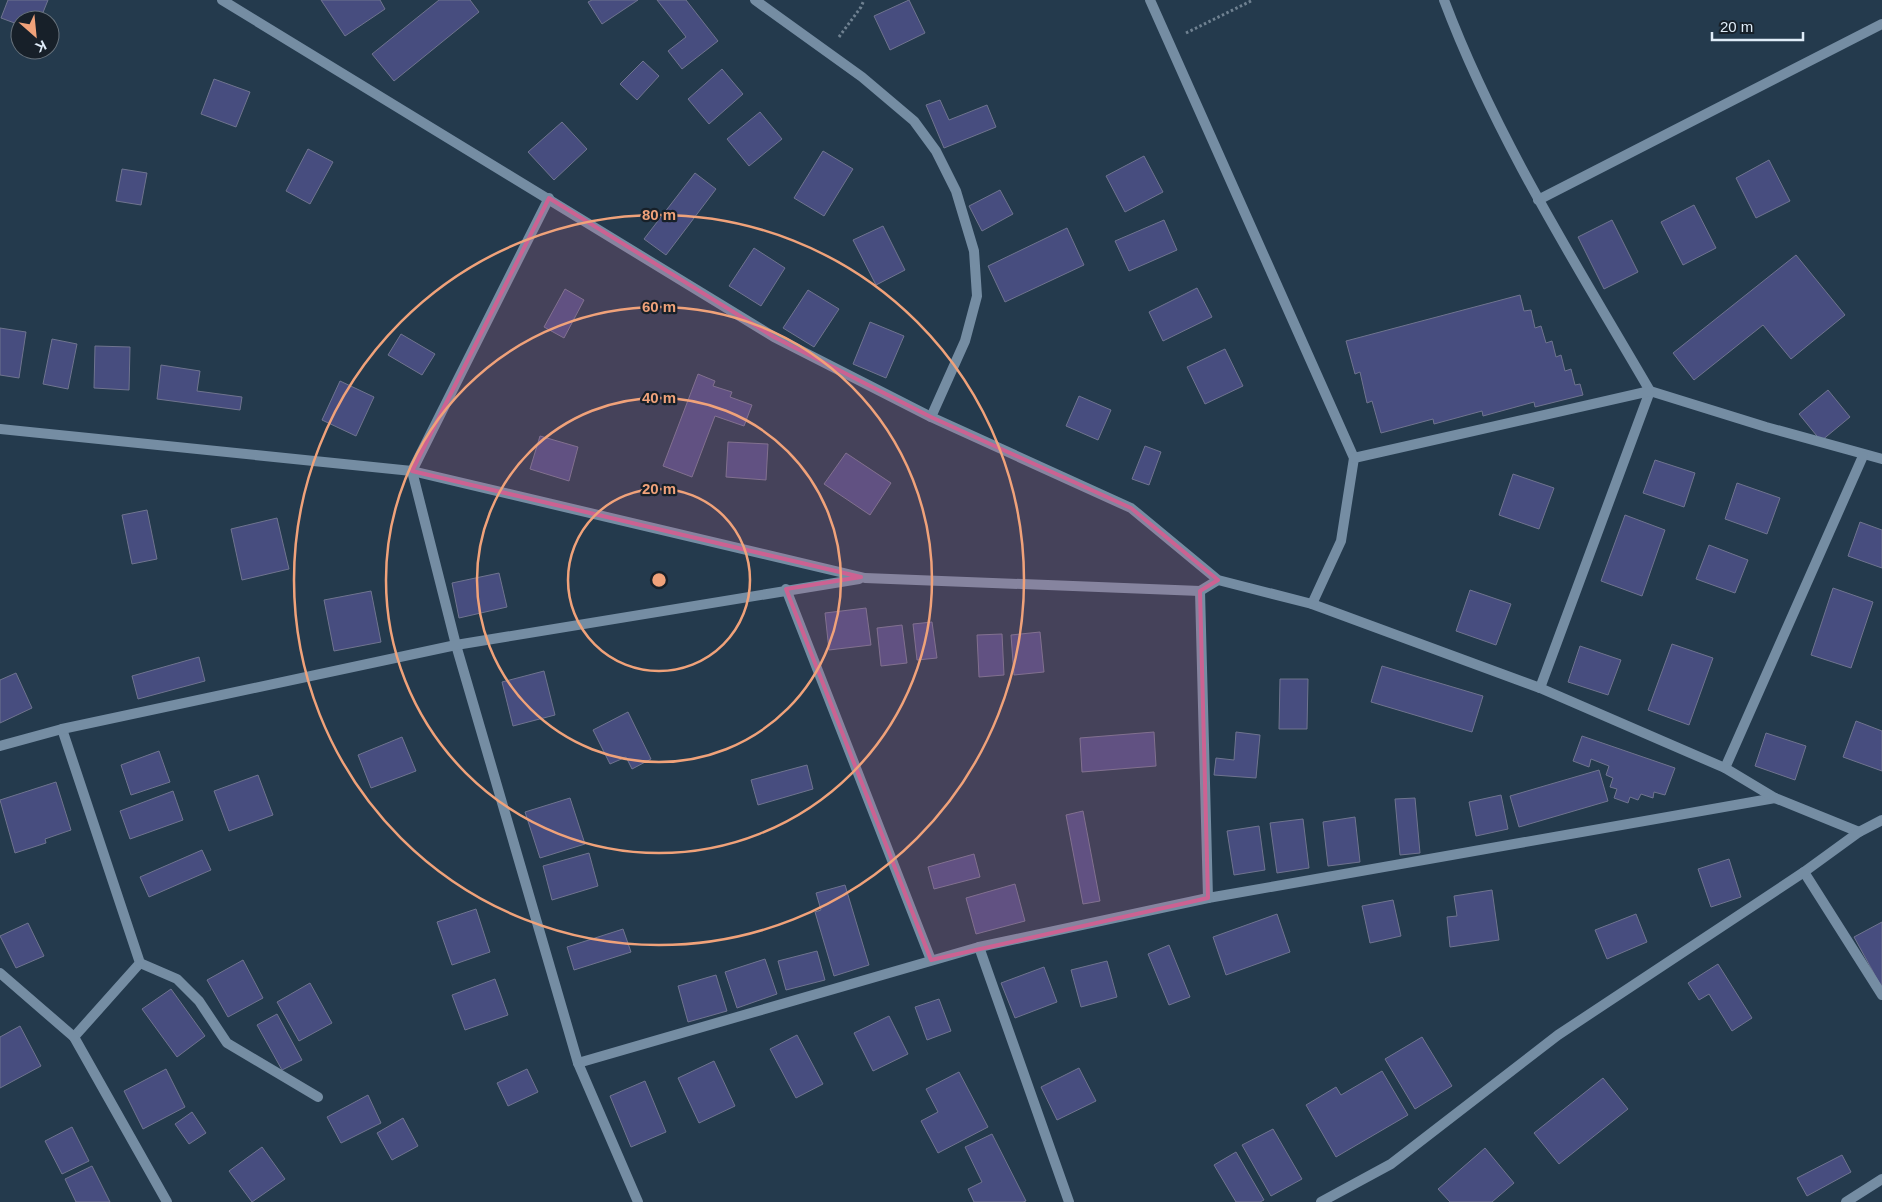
<svg xmlns="http://www.w3.org/2000/svg" width="1882" height="1202" viewBox="0 0 1882 1202" font-family="Arial,sans-serif">
	<style>
		.building { fill: #474d7f; stroke: #6f748f }
		.lines { fill: none; stroke-linecap: round; stroke-linejoin: round }
		.path { stroke: #6f8191; stroke-width: 3; stroke-dasharray: 2.5 2.5; stroke-linecap: butt }
		.minor { stroke: #758da3; stroke-width: 10 }
		.tertiary { stroke: #758da3; stroke-width: 10 }
		.marked { fill: #cc6292; fill-opacity: 0.2; stroke: #cc6292; stroke-width: 4; stroke-linejoin: round }
		.ring { fill: none; stroke: #f0a27a; stroke-width: 2.5 }
		.centre { fill: #f0a27a; stroke: #172029; stroke-width: 2.5 }
		.ring-label { font-size: 15px; text-anchor: middle; font-weight: bold; fill: #f0a27a; stroke: #172029; stroke-width: 4.5; stroke-linejoin: round; paint-order: stroke }
	</style>
	<rect width="100%" height="100%" fill="#243a4d"/>
	<g class="building">
		<polygon points="8,0 48,0 40,20 20,20 20,25 1,18"/>
		<polygon points="321,0 380,0 385,9 345,36"/>
		<polygon points="439,0 470,0 479,12 394,81 372,54"/>
		<polygon points="592,0 638,0 602,24 588,2"/>
		<polygon points="657,0 686,0 718,41 682,69 668,51 686,37"/>
		<polygon points="909,0 925,33 890,50 874,16"/>
		<polygon points="643,61 659,76 637,100 620,84"/>
		<polygon points="722,69 743,94 709,124 688,99"/>
		<polygon points="214,79 250,92 236,127 201,114"/>
		<polygon points="940,100 949,120 987,105 996,127 944,148 926,105"/>
		<polygon points="760,112 782,139 749,166 727,139"/>
		<polygon points="562,122 587,149 554,180 528,152"/>
		<polygon points="308,149 333,162 310,204 286,191"/>
		<polygon points="823,151 853,169 824,216 794,198"/>
		<polygon points="1144,156 1163,192 1125,212 1106,176"/>
		<polygon points="1769,160 1790,201 1756,218 1736,178"/>
		<polygon points="122,169 147,173 141,205 116,201"/>
		<polygon points="695,173 716,189 666,255 644,239"/>
		<polygon points="1000,190 1013,214 982,231 969,206"/>
		<polygon points="1694,205 1716,248 1683,265 1661,222"/>
		<polygon points="1164,220 1177,250 1129,271 1115,241"/>
		<polygon points="1612,220 1638,272 1604,289 1578,237"/>
		<polygon points="883,226 905,270 876,285 853,240"/>
		<polygon points="1067,228 1084,265 1005,302 988,266"/>
		<polygon points="754,248 785,268 761,306 729,286"/>
		<polygon points="1796,255 1845,315 1791,359 1763,325 1694,380 1673,353"/>
		<polygon points="1197,288 1212,317 1163,341 1149,312"/>
		<polygon points="565,289 584,300 564,338 544,327"/>
		<polygon points="808,290 839,309 814,347 783,328"/>
		<polygon points="1520,295 1524,311 1531,310 1535,328 1541,326 1546,343 1552,341 1556,357 1561,355 1565,371 1571,369 1575,385 1580,384 1583,395 1535,407 1534,402 1483,416 1482,411 1434,424 1433,419 1381,433 1372,401 1367,403 1360,372 1355,374 1346,341"/>
		<polygon points="870,322 904,336 886,378 853,364"/>
		<polygon points="0,328 26,332 19,378 0,375"/>
		<polygon points="401,334 435,354 422,375 388,355"/>
		<polygon points="52,339 77,344 68,389 43,384"/>
		<polygon points="95,346 130,347 129,390 94,388"/>
		<polygon points="1225,349 1243,386 1205,404 1187,367"/>
		<polygon points="161,365 200,371 197,391 242,397 240,410 157,399"/>
		<polygon points="698,374 715,381 713,386 732,392 730,397 752,405 744,426 715,416 692,477 663,466"/>
		<polygon points="340,381 374,397 356,436 322,420"/>
		<polygon points="1828,390 1850,417 1821,441 1799,414"/>
		<polygon points="1079,396 1111,410 1098,440 1066,426"/>
		<polygon points="540,436 578,447 569,481 530,469"/>
		<polygon points="728,442 768,444 766,480 726,477"/>
		<polygon points="1145,446 1161,452 1149,485 1132,479"/>
		<polygon points="846,453 891,483 870,515 824,484"/>
		<polygon points="1655,460 1695,473 1684,507 1643,493"/>
		<polygon points="1513,474 1554,488 1539,529 1499,515"/>
		<polygon points="1737,483 1780,498 1767,534 1725,519"/>
		<polygon points="147,510 157,559 132,564 122,515"/>
		<polygon points="1625,515 1665,530 1642,596 1601,581"/>
		<polygon points="277,518 289,569 242,580 231,529"/>
		<polygon points="1860,522 1882,530 1882,568 1848,556"/>
		<polygon points="1709,545 1748,560 1735,593 1696,579"/>
		<polygon points="499,573 507,607 459,618 452,583"/>
		<polygon points="1833,588 1873,602 1851,668 1811,655"/>
		<polygon points="1470,590 1511,604 1496,645 1456,631"/>
		<polygon points="371,591 381,642 334,651 324,600"/>
		<polygon points="866,608 871,645 829,650 825,613"/>
		<polygon points="932,622 937,658 917,660 913,624"/>
		<polygon points="902,625 907,663 881,666 877,628"/>
		<polygon points="1040,632 1044,672 1014,675 1011,635"/>
		<polygon points="1002,634 1004,675 979,677 977,635"/>
		<polygon points="1672,644 1713,658 1689,725 1648,710"/>
		<polygon points="1580,646 1621,660 1608,695 1568,682"/>
		<polygon points="199,657 205,681 138,699 132,676"/>
		<polygon points="1382,666 1483,696 1472,732 1371,702"/>
		<polygon points="544,671 555,715 513,726 502,682"/>
		<polygon points="16,673 32,708 0,723 0,680"/>
		<polygon points="1280,679 1308,679 1307,729 1279,729"/>
		<polygon points="628,712 651,759 632,769 626,757 610,764 593,730"/>
		<polygon points="1856,721 1882,731 1882,771 1843,757"/>
		<polygon points="1154,732 1156,766 1082,772 1080,738"/>
		<polygon points="1236,732 1260,735 1256,778 1214,775 1216,758 1234,760"/>
		<polygon points="1766,733 1806,746 1795,780 1755,766"/>
		<polygon points="1582,736 1675,768 1665,795 1654,792 1653,798 1641,794 1638,800 1630,797 1628,803 1614,798 1617,789 1610,787 1613,778 1606,775 1609,766 1591,759 1589,767 1573,761"/>
		<polygon points="402,737 416,771 371,788 358,755"/>
		<polygon points="159,751 170,782 131,795 121,765"/>
		<polygon points="807,765 813,789 758,805 751,780"/>
		<polygon points="1599,770 1608,801 1519,827 1510,796"/>
		<polygon points="258,775 273,815 229,831 214,791"/>
		<polygon points="56,782 71,830 45,839 46,843 15,853 0,800"/>
		<polygon points="173,791 183,820 130,839 120,811"/>
		<polygon points="1501,795 1508,829 1476,836 1469,802"/>
		<polygon points="570,798 585,844 540,858 525,812"/>
		<polygon points="1415,798 1420,853 1400,855 1395,799"/>
		<polygon points="1083,811 1100,901 1083,904 1066,815"/>
		<polygon points="1355,817 1360,862 1328,866 1323,822"/>
		<polygon points="1303,819 1309,868 1277,873 1270,823"/>
		<polygon points="1259,826 1265,870 1234,875 1227,831"/>
		<polygon points="202,850 211,870 149,897 140,877"/>
		<polygon points="589,853 598,886 552,900 543,866"/>
		<polygon points="974,854 980,877 934,889 928,867"/>
		<polygon points="1729,859 1741,897 1711,907 1698,869"/>
		<polygon points="1015,884 1025,921 976,934 966,898"/>
		<polygon points="845,885 869,965 834,976 815,912 821,910 816,893"/>
		<polygon points="1492,890 1499,940 1450,947 1447,917 1457,916 1454,896"/>
		<polygon points="1393,900 1401,936 1370,943 1362,906"/>
		<polygon points="476,909 490,952 452,965 437,922"/>
		<polygon points="1277,914 1290,952 1226,975 1213,937"/>
		<polygon points="1636,914 1647,942 1607,959 1595,930"/>
		<polygon points="1882,922 1882,988 1854,937"/>
		<polygon points="28,923 44,956 16,968 0,936"/>
		<polygon points="623,929 631,952 574,970 567,947"/>
		<polygon points="1169,945 1190,997 1169,1005 1148,954"/>
		<polygon points="817,951 825,980 786,990 778,961"/>
		<polygon points="765,959 777,994 737,1008 725,972"/>
		<polygon points="243,960 263,998 228,1017 207,980"/>
		<polygon points="1107,961 1117,997 1081,1007 1071,970"/>
		<polygon points="1718,964 1752,1018 1732,1031 1709,994 1699,1000 1688,983"/>
		<polygon points="1044,967 1057,1002 1015,1018 1001,983"/>
		<polygon points="716,975 727,1011 688,1022 678,986"/>
		<polygon points="495,979 508,1015 465,1030 452,995"/>
		<polygon points="310,983 332,1023 299,1041 277,1002"/>
		<polygon points="171,989 205,1036 177,1057 142,1009"/>
		<polygon points="939,999 951,1031 927,1040 915,1007"/>
		<polygon points="277,1014 302,1060 282,1070 257,1025"/>
		<polygon points="889,1016 908,1054 873,1071 854,1033"/>
		<polygon points="20,1026 41,1066 0,1088 0,1037"/>
		<polygon points="797,1035 823,1084 796,1098 770,1049"/>
		<polygon points="1422,1037 1452,1086 1415,1109 1385,1059"/>
		<polygon points="714,1061 735,1106 699,1123 678,1078"/>
		<polygon points="1079,1068 1096,1101 1057,1120 1041,1087"/>
		<polygon points="166,1069 185,1107 143,1129 124,1091"/>
		<polygon points="527,1069 538,1092 508,1106 497,1083"/>
		<polygon points="1382,1071 1408,1115 1336,1157 1306,1105 1336,1087 1341,1095"/>
		<polygon points="959,1072 988,1127 938,1153 921,1121 938,1112 926,1089"/>
		<polygon points="1603,1078 1628,1109 1559,1164 1534,1133"/>
		<polygon points="645,1081 666,1132 631,1147 610,1096"/>
		<polygon points="368,1095 381,1123 341,1143 327,1117"/>
		<polygon points="192,1112 206,1133 189,1144 175,1124"/>
		<polygon points="403,1118 418,1146 392,1160 377,1133"/>
		<polygon points="72,1127 89,1161 62,1174 45,1141"/>
		<polygon points="1273,1129 1302,1179 1271,1196 1242,1145"/>
		<polygon points="992,1134 1026,1201 1023,1202 974,1202 968,1189 982,1182 965,1147"/>
		<polygon points="262,1147 285,1179 252,1202 229,1171"/>
		<polygon points="1485,1148 1514,1183 1492,1202 1450,1202 1438,1189"/>
		<polygon points="1236,1152 1264,1200 1260,1202 1236,1202 1214,1165"/>
		<polygon points="1842,1155 1851,1172 1807,1196 1797,1178"/>
		<polygon points="92,1166 110,1202 76,1202 65,1179"/>
	</g>
	<g class="lines">
		<g class="path">
			<polyline points="1186,33 1253,0"/>
			<polyline points="839,37 861,7 864,0"/>
		</g>
		<g class="minor">
			<polyline points="755,0 862,77 914,121 936,151 956,191 974,251 977,296 965,341 931,417"/>
			<polyline points="1150,0 1354,458 1341,541 1312,604"/>
			<path d="M1444,0c52,138 132,264 206,391l-110,297"/>
			<polyline points="549,198 412,471 456,645 578,1063 638,1202"/>
			<polyline points="1538,200 1882,24"/>
			<polyline points="0,429 412,471 865,578 1200,591 1218,580"/>
			<polyline points="1354,458 1650,391 1766,427 1882,459"/>
			<polyline points="786,589 931,960"/>
			<polyline points="1200,591 1208,898"/>
			<polyline points="62,729 140,963 74,1037"/>
			<polyline points="0,746 62,729 456,645 859,579"/>
			<polyline points="1725,768 1863,456"/>
			<polyline points="1804,872 1882,995"/>
			<polyline points="979,947 1069,1202"/>
			<polyline points="140,963 177,979 199,1001 227,1043 318,1097"/>
			<polyline points="0,973 74,1037 167,1202"/>
			<polyline points="578,1063 979,947 1208,898 1775,798"/>
			<polyline points="1846,1202 1882,1179"/>
		</g>
		<g class="tertiary">
			<polyline points="222,0 774,337 931,417 1131,508 1218,580 1312,604 1540,688 1725,768 1775,798 1859,832"/>
			<polyline points="1321,1202 1391,1164 1558,1035 1804,872 1859,832 1882,820"/>
		</g>
	</g>
	<path class="marked" d="M549,198l225,139 157,80 200,91 87,72 -18,11 8,307 -277,62 -145,-371 75,-12 -449,-106z"/>
	<g class="ring">
		<circle cx="659" cy="580" r="91"/>
		<circle cx="659" cy="580" r="182"/>
		<circle cx="659" cy="580" r="273"/>
		<circle cx="659" cy="580" r="365"/>
	</g>
	<circle cx="659" cy="580" r="8" class="centre"/>
	<g class="ring-label">
		<text x="659" y="220">80 m</text>
		<text x="659" y="312">60 m</text>
		<text x="659" y="403">40 m</text>
		<text x="659" y="494">20 m</text>
	</g>
	<g transform="translate(35 35) rotate(153)"><circle r="24" fill="#172029" stroke="#67727c"/>
	<path d="M0-4L9 19L0 12L-9 19Z" fill="#f0a27a"/>
	<text y="-8" font-size="14" font-weight="bold" text-anchor="middle" fill="#dfecf8">K</text>
	</g>
	<path d="M1712 32v8h91v-8" fill="none" stroke="#dfecf8" stroke-width="2.5"/>
	<text x="1720" y="32" font-size="15" fill="#dfecf8" stroke="#172029" stroke-width="4" paint-order="stroke">20 m</text>
</svg>
